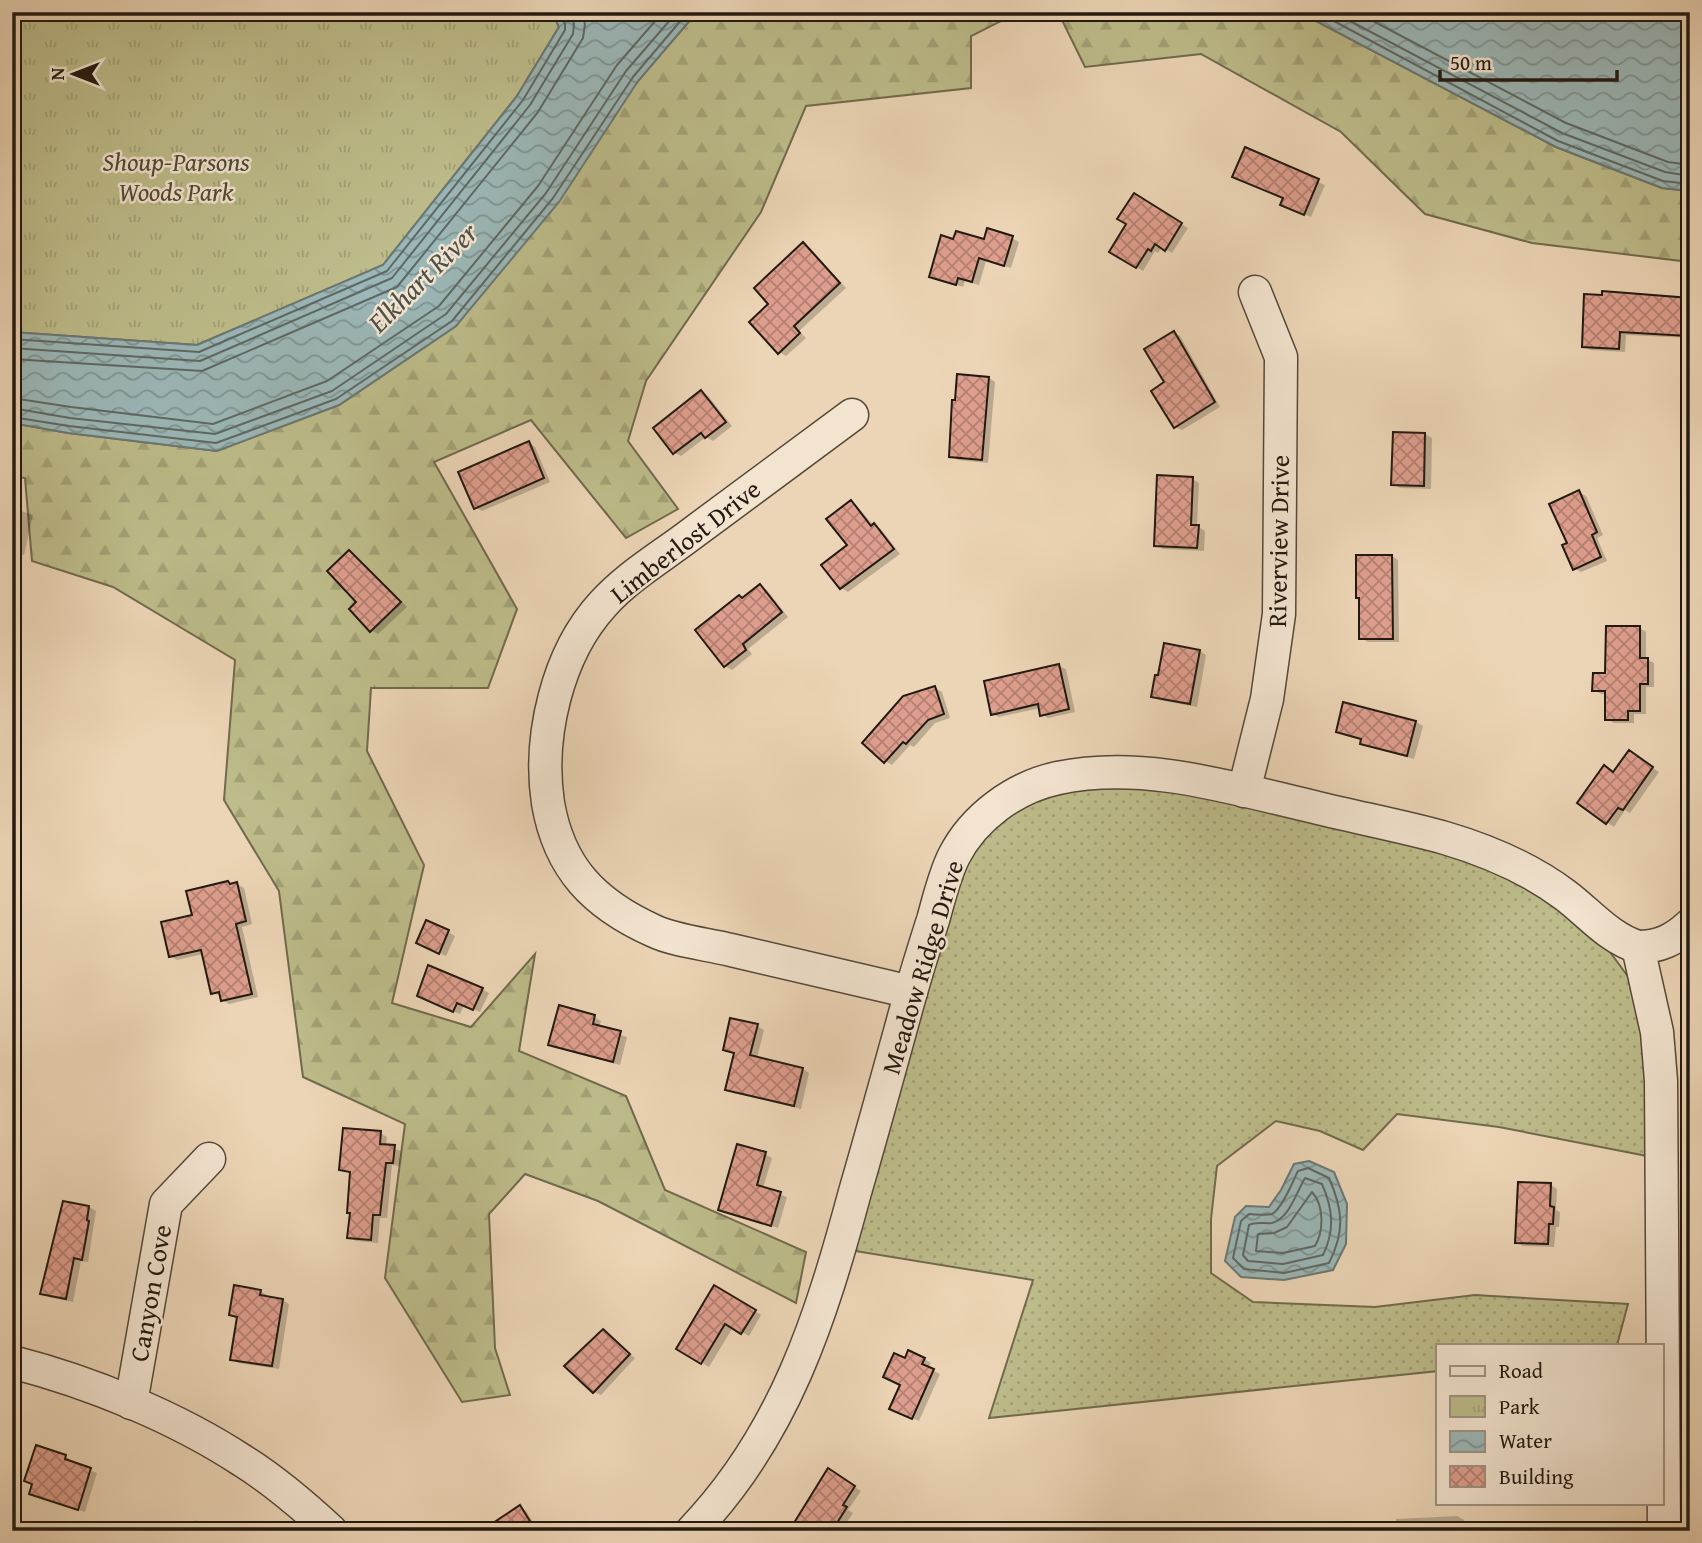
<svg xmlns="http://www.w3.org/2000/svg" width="1702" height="1543" viewBox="0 0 1702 1543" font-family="'Gentium Book Plus',serif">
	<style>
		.grass { fill: url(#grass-dots); stroke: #706a4e; stroke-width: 2 }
		.forest { fill: url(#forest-firs); stroke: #706a4e; stroke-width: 2 }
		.park { fill: url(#park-tufts); stroke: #706a4e; stroke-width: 2 }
		.water { fill: url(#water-waves); stroke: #6b7875; stroke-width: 2 }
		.shadow { fill: #0003 }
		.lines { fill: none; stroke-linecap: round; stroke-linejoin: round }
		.shore { stroke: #5e6864; stroke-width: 2 }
		.building { fill: url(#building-cross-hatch); stroke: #221911; stroke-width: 2 }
		.minor-casing { stroke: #54483a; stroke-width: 35 }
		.minor { stroke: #f3e4d0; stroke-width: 32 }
		.labels { text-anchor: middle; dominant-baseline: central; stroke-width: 5; stroke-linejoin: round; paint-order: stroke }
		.park-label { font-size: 26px; font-style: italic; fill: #504a35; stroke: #f3e4d0 }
		.street-label { font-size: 26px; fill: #221911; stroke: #f3e4d0 }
		.water-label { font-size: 28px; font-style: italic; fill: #4c504b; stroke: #f3e4d0 }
	</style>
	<defs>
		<pattern id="grass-dots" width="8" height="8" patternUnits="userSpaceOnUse" patternTransform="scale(1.75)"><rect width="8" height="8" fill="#bdbc8a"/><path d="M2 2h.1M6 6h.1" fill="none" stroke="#a2a176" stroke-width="1.8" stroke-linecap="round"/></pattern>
		<pattern id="forest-firs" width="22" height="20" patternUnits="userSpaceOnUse" patternTransform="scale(1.75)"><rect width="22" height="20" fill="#bdbc8a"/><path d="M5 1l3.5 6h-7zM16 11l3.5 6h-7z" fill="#a2a176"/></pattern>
		<pattern id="park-tufts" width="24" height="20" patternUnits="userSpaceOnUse" patternTransform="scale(1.75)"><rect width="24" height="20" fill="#bdbc8a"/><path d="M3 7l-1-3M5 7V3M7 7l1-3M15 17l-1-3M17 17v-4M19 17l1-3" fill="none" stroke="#a2a176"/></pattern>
		<pattern id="water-waves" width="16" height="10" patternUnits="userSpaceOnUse" patternTransform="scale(1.75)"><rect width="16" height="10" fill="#9bb7b7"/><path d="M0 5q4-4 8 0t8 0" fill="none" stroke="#7e9493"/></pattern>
		<pattern id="building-cross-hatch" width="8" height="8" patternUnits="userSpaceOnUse" patternTransform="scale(1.75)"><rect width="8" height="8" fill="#de9e8d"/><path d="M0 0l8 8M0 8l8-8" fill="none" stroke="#b48072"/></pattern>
	</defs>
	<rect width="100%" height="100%" fill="#ecd5b6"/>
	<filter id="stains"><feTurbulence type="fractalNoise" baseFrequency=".00286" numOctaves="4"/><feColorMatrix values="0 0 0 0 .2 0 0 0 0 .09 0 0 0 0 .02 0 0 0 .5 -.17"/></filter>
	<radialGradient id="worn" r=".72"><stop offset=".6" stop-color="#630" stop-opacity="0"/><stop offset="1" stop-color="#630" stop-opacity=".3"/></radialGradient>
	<polygon class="grass" points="1150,786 1242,802 1439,849 1529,886 1607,948 1629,978 1646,1035 1652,1157 1499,1127 1397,1114 1363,1150 1320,1131 1276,1121 1217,1166 1211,1219 1211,1273 1253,1302 1375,1307 1475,1295 1628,1304 1617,1345 1438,1345 1438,1371 989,1418 1033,1280 849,1250 957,884 975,849 997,825 1023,805 1079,787"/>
	<g class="forest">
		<polygon points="697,12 1019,12 971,36 971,88 806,106 761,212 646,381 628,441 678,509 626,538 531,420 434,462 517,609 488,688 371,688 367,751 424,865 392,1003 471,1027 535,954 519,1051 626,1096 665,1190 806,1252 796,1303 598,1201 525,1174 489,1214 495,1348 510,1395 462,1402 385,1278 405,1124 303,1077 279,891 224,800 235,660 113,587 32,561 25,478 12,476 12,423 68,433 217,451 339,405 456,326 638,81"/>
		<polygon points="1058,12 1308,12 1314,20 1556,147 1662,188 1690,191 1690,262 1532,243 1425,214 1341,132 1201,54 1085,67"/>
	</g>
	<polygon class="park" points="12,12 552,12 559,27 517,96 383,265 197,345 12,332"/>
	<g class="water">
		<polygon points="552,12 697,12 638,81 559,202 456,326 339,405 217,451 68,433 12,423 12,332 197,345 383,265 517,96 559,27"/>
		<polygon points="1308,12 1690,12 1690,191 1662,188 1556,147 1314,20"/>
		<polygon points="1309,1161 1334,1172 1347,1204 1346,1244 1333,1270 1284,1280 1241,1277 1225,1261 1235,1217 1246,1206 1269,1207 1281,1190 1294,1164"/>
	</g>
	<g class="shadow">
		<polygon points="1245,150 1325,185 1311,217 1289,208 1284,198"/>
		<polygon points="1134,195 1188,228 1172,253 1162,247 1158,253 1155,251 1143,271 1111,251 1128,224"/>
		<polygon points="1012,238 1019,242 1011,268 986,261 979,285 965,281 963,287 931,276 954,241 985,242"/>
		<polygon points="803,244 810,248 846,288 799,331 806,338 786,356 779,352 771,304"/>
		<polygon points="1689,299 1690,338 1626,335 1625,352 1590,350 1583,346"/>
		<polygon points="1174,333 1180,336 1220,407 1182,430 1175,427 1166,383"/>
		<polygon points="989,378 995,382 988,463 958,460 951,456"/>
		<polygon points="702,392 708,396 732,426 713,441 706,437 681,456 674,452"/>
		<polygon points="1394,433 1425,434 1432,438 1431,489 1400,488 1393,484"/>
		<polygon points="529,443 535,447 550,482 482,511 475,507"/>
		<polygon points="1192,479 1199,483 1197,526 1205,531 1204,551 1163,549 1156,545"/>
		<polygon points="1579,492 1586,496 1603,535 1597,538 1607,561 1581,572 1574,568"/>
		<polygon points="851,502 857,506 874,526 881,529 900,554 848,592 841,588 849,545"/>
		<polygon points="12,508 33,515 24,555 12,552"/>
		<polygon points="349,552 355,556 379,581 387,586 407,607 378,634 371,630 359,602"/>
		<polygon points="1392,556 1398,560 1399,642 1368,642 1361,638 1360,599 1357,597"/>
		<polygon points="760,586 767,590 788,617 748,649 752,654 732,670 725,666 697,631"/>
		<polygon points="1640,628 1646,632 1646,659 1654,663 1654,687 1646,687 1646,714 1634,714 1634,723 1614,723 1607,719 1607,694 1601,694 1594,690"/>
		<polygon points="1200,651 1206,655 1197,707 1159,700 1153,696"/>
		<polygon points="1059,666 1066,669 1075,712 1048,718 1042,714 1040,708 999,717 993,714"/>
		<polygon points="935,688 942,692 950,718 935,723 914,747 910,745 892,765 885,761"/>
		<polygon points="1344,704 1416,722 1423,726 1414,759 1369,747 1362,744 1363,740 1338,731"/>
		<polygon points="1636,756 1659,772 1630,813 1625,810 1614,827 1579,803"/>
		<polygon points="237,884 244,888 252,924 242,927 258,997 229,1004 222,1000 221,996 212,993 203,954 177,960 170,956 194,916 232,886"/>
		<polygon points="448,932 455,936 446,956 424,946"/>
		<polygon points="482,989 489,993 480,1012 464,1005 460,1014 426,1000"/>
		<polygon points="594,1017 601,1021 599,1027 627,1037 620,1065 557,1048 550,1045"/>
		<polygon points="757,1026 764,1030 757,1058 803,1069 809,1073 801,1109 734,1093 727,1089 736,1054 725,1049"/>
		<polygon points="380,1133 387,1137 386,1146 401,1151 400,1166 392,1165 387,1218 380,1218 378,1243 356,1241 349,1237 352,1174 341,1169"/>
		<polygon points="765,1154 772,1158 763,1188 787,1197 778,1228 720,1209"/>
		<polygon points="1551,1185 1557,1189 1556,1210 1560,1212 1559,1227 1556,1227 1554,1247 1523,1246 1516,1242"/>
		<polygon points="65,1203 89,1207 96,1211 88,1262 81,1261 73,1302 49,1297 42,1293"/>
		<polygon points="715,1287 761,1315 749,1336 733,1327 709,1367 678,1348"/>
		<polygon points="260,1291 267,1295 267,1298 282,1300 289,1304 279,1369 238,1363 232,1359 238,1319 231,1314"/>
		<polygon points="603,1331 635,1358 601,1395 594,1392"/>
		<polygon points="924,1359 931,1363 928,1368 940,1374 919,1421 898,1412 906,1360"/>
		<polygon points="37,1447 66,1457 72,1461 71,1463 97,1473 85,1512 38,1497"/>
		<polygon points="828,1470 861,1491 848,1510 853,1513 841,1531 791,1531"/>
		<polygon points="520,1507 526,1511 539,1531 473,1531 483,1524 489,1527"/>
		<polygon points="1457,1516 1464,1520 1464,1531 1396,1531 1396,1519"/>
		<polygon points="196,1520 203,1524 213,1531 190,1531"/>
		<polygon points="157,1521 163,1525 173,1531 151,1531"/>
	</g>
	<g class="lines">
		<g class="shore">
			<polyline points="1317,12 1558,141 1663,181 1690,184"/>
			<polyline points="1333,12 1562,133 1665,172 1690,176"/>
			<polyline points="1356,12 1566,123 1668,162 1690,165"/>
			<polyline points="12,339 199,352 387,271 523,100 565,30 565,24 560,12"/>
			<polyline points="12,348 200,361 392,278 530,105 573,34 574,24 570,12"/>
			<polyline points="12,359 202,371 397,287 538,112 583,38 585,24 581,12"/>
			<polyline points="12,398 71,407 213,424 327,381 439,306 538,186 617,65 663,12"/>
			<polyline points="12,408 70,418 215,434 332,391 446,314 546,193 626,71 677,12"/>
			<polyline points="12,417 69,426 216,443 336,399 452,321 553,198 633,77 688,12"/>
			<path d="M1308,1168l21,10c14,32 16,53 0,85l-45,10 -40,-4 -11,-11 8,-37 8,-7c6,0 17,2 23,0 10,-5 21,-33 26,-43z"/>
			<path d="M1305,1178l17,6c11,25 13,46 1,71l-40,9 -35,-3 -5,-6 6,-30c8,-4 15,-1 23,-2 17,-4 25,-32 33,-45z"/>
			<path d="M1312,1192c12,13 12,39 3,54l-32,7 -27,-2 2,-17 16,-1 13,-6z"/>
		</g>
	</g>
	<g class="building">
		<polygon points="1245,147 1319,179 1304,215 1280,205 1283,198 1232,177"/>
		<polygon points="1134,193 1182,223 1165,251 1155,244 1151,251 1148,249 1136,268 1109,252 1126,224 1117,219"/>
		<polygon points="987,228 1013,236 1004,266 979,258 972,282 958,278 956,285 929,277 941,235 953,239 956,231 984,239"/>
		<polygon points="803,242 840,283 794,326 800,333 778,354 749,322 768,304 754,288"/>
		<polygon points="1602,291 1690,298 1688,336 1620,332 1619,349 1582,347 1584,294 1602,295"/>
		<polygon points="1174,331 1215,402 1174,428 1151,391 1164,382 1144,349"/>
		<polygon points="957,374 989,377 982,460 949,457 952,400 955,400"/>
		<polygon points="701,390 726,422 705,438 701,433 673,454 653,428"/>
		<polygon points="1393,432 1425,433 1424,486 1391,485"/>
		<polygon points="529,441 544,478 474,509 458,472"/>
		<polygon points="1157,475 1193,477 1191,525 1199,525 1197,548 1154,546"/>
		<polygon points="1579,490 1597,532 1592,535 1601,557 1573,570 1562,545 1567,543 1549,504"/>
		<polygon points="851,500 871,526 874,523 894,549 840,589 821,565 847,545 826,519"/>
		<polygon points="349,550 401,602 370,632 349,609 356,602 327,571"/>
		<polygon points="1356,555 1392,555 1393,639 1359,639 1359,598 1356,598"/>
		<polygon points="760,584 782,612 743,644 746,650 724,667 695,630 739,595 742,598"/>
		<polygon points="1606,626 1640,626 1640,658 1648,658 1648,684 1640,684 1640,711 1628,711 1628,720 1605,720 1605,691 1592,691 1593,673 1605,673"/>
		<polygon points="1164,643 1200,650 1190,704 1151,697 1155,675 1158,675"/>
		<polygon points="1059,664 1069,709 1040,716 1038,704 991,715 984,681"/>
		<polygon points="935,686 944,714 928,720 906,744 903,742 884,763 862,743 903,696"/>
		<polygon points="1343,702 1416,721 1407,756 1360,744 1361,739 1336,732"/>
		<polygon points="1629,750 1653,767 1623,810 1618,808 1606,824 1577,803 1604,765 1613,772"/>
		<polygon points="228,881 230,884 237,882 246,921 236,924 252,994 221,1001 219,992 211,994 201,950 169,957 161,922 192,915 186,891"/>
		<polygon points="426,920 449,930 439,954 416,943"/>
		<polygon points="428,965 483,988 473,1010 457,1003 453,1012 417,996"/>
		<polygon points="559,1005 595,1015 593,1024 621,1031 613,1062 548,1045"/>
		<polygon points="730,1018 758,1024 750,1055 803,1068 794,1106 725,1090 734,1053 723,1050"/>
		<polygon points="343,1128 381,1131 380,1144 395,1145 393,1163 386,1163 380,1215 373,1215 371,1240 347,1238 350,1213 347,1213 350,1172 339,1170"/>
		<polygon points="737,1144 766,1152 757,1185 781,1192 771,1226 718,1210"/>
		<polygon points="1518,1182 1551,1183 1550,1206 1554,1207 1553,1224 1549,1224 1548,1244 1515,1243"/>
		<polygon points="63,1201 89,1206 87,1220 89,1221 82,1260 74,1258 66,1299 40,1294"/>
		<polygon points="234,1285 261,1290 260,1295 283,1299 272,1366 230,1360 237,1317 229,1315"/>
		<polygon points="714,1285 756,1310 741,1334 725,1324 701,1364 676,1349"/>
		<polygon points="603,1329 630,1354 593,1393 564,1366"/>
		<polygon points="908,1350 925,1358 922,1364 934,1369 912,1419 889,1409 900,1385 883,1377 894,1353 905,1358"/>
		<polygon points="36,1445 66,1455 65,1459 91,1468 78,1510 29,1494 32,1484 24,1481"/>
		<polygon points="828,1468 855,1486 843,1505 847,1507 832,1531 789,1531"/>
		<polygon points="520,1505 536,1531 481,1531"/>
	</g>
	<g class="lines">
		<g class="minor-casing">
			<g id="minor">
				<path d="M852,415c-54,40 -108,80 -162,120 -29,22 -63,42 -87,69 -46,50 -65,133 -55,199 11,65 46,101 106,128 21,10 53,13 77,19 60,14 120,28 180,42"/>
				<polyline points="1244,791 1267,699 1279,614 1281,357 1255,292"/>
				<path d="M12,1362c78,20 164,55 231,99 32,20 61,45 88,70"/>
				<polyline points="131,1403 166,1204 209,1159"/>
				<path d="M692,1531c93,-97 129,-213 163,-339 18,-62 35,-124 52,-186 8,-29 17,-58 26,-86 6,-21 11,-44 21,-64 20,-39 61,-69 104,-78 86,-18 173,10 256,29 44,11 88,19 131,31 44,13 84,30 120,57 24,18 44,43 73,52"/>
				<path d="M1664,1531l-3,-450 -4,-49 -19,-85c21,0 36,-7 52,-22"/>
			</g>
		</g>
		<use href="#minor" class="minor"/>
	</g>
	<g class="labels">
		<g class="park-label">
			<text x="176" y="161">Shoup-Parsons<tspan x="176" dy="30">Woods Park</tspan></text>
		</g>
		<g class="street-label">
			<text transform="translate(685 541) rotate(-38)">Limberlost Drive</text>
			<text transform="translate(1278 541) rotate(-89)">Riverview Drive</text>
			<text transform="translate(922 967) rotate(-73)">Meadow Ridge Drive</text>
			<text transform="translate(150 1293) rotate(-80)">Canyon Cove</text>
		</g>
		<g class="water-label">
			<text transform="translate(422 277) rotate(-45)">Elkhart River</text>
		</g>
	</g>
	<rect width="1702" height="1543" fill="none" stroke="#ecd5b6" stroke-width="42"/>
	<rect x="14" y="14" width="1674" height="1515" fill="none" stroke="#221911" stroke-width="3.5"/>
	<rect x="21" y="21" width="1660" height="1501" fill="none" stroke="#221911" stroke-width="2"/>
	<rect x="1436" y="1344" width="228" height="161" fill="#f3e4d0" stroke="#9f9384" stroke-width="2"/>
	<rect x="1450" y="1366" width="35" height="10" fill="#f3e4d0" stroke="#9f9384" stroke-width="2"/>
	<text x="1499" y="1378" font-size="21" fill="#221911">Road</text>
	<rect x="1450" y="1396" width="35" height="21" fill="url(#park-tufts)" stroke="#9f9384" stroke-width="2"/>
	<text x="1499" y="1414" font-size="21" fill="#221911">Park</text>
	<rect x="1450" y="1431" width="35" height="21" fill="url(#water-waves)" stroke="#9f9384" stroke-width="2"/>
	<text x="1499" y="1448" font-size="21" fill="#221911">Water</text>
	<rect x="1450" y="1466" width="35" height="21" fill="url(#building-cross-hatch)" stroke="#9f9384" stroke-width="2"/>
	<text x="1499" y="1484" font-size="21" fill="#221911">Building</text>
	<g transform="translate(74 74) rotate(270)" stroke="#f3e4d0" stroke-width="5" paint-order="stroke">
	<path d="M0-5L12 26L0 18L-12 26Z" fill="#221911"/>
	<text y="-10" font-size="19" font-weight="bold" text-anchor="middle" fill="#221911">N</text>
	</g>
	<path d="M1440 70v10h177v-10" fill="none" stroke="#221911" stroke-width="3.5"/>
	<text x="1450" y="70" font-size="21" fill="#221911" stroke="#f3e4d0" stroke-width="5" paint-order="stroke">50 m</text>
	<rect width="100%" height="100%" filter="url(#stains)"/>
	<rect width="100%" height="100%" fill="url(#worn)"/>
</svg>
